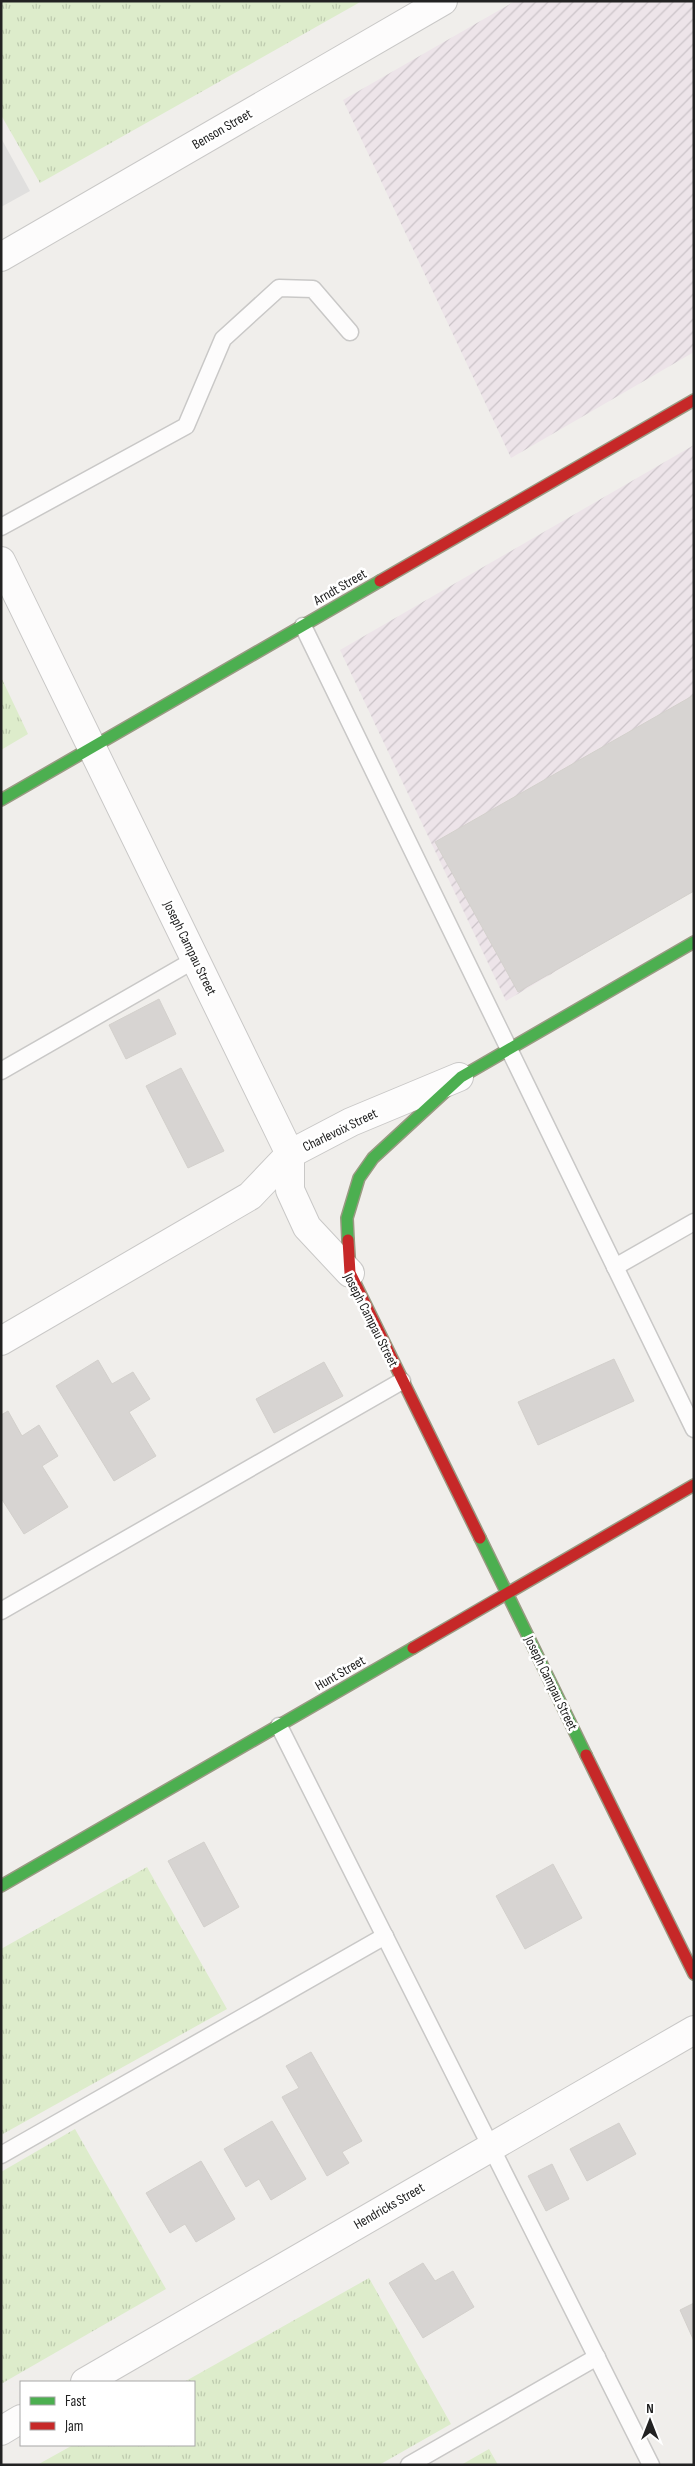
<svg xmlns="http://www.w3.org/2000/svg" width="695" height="2466" viewBox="0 0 695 2466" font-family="'Sofia Sans Condensed',sans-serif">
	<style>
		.industrial { fill: url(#industrial-furrows) }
		.grass { fill: url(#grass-tufts) }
		.parking { fill: #e0dfde }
		.building { fill: #d7d4d2; stroke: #d3d0cc }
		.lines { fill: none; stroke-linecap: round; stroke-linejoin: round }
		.lane-casing { stroke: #c9c8c7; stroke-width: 19 }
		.street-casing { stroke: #c9c8c7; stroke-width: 30 }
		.fast-casing { stroke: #999a82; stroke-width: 14 }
		.jam-casing { stroke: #999a82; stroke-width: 14 }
		.lane { stroke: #fdfcfc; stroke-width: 16 }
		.street { stroke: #fdfcfc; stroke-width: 28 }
		.fast { stroke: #4caf50; stroke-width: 11 }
		.jam { stroke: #c62828; stroke-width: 11 }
		.labels { text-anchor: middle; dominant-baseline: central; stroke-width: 5; stroke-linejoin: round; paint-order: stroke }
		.street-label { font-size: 14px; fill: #222; stroke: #fff }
	</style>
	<defs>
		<pattern id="industrial-furrows" width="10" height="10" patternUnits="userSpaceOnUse" patternTransform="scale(1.25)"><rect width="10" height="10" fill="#ede4e9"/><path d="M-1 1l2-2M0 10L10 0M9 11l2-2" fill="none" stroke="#cbc3c8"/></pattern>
		<pattern id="grass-tufts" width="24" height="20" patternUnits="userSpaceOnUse" patternTransform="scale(1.25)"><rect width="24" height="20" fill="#ddeccb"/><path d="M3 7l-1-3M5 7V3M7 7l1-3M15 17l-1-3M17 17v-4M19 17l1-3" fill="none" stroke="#bdcaae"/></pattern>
	</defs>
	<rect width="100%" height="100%" fill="#f0eeeb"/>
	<g class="industrial">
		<polygon points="515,1 694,1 694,352 511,458 343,100"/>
		<polygon points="694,445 694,889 506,1001 340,650"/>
	</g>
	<g class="grass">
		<polygon points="1,1 362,1 40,183 1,115"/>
		<polygon points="1,677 28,734 1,750"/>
		<polygon points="147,1867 227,2009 1,2135 1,1949"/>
		<polygon points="75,2129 166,2289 1,2384 1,2172"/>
		<polygon points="369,2278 451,2424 379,2465 37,2465 73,2445 194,2445 194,2382 184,2382"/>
		<polygon points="489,2449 498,2465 461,2465"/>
	</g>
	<polygon class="parking" points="1,138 30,191 1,207"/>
	<g class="building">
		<polygon points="694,695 694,891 518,992 435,842"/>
		<polygon points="159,999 176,1034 126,1059 109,1025"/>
		<polygon points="181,1068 224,1151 188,1168 146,1086"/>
		<polygon points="614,1359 634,1401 538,1445 518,1402"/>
		<polygon points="98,1360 112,1384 133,1372 150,1399 129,1412 156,1456 114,1481 56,1386"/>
		<polygon points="324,1362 343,1396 274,1433 256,1399"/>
		<polygon points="8,1411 22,1436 39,1425 58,1456 42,1466 68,1507 24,1534 1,1498 1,1415"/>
		<polygon points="204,1842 239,1907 204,1927 168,1861"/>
		<polygon points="553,1864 582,1918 525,1949 496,1896"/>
		<polygon points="311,2052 362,2141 342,2152 349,2163 327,2176 282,2097 299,2088 286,2066"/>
		<polygon points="272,2121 306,2179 271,2200 259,2179 246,2187 224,2149"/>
		<polygon points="619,2123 636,2154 587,2181 570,2149"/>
		<polygon points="201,2161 235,2219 196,2242 185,2224 170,2233 146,2193"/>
		<polygon points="552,2164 569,2199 546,2211 528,2176"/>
		<polygon points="423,2263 435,2281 453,2271 474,2307 423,2338 389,2283"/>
		<polygon points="694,2303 694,2341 680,2310"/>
	</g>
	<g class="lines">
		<g class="lane-casing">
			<g id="lane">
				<polyline points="1,527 186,426 223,339 279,288 313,289 350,332"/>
				<polyline points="303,626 694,1429"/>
				<polyline points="1,1071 196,959"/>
				<polyline points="615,1267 694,1222"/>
				<polyline points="1,1611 402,1381"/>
				<polyline points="279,1726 651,2465"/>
				<polyline points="1,2155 385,1936"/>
				<polyline points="409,2465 597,2357"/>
			</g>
		</g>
		<g class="street-casing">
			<g id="street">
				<polyline points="1,257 443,1"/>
				<polyline points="1,561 290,1154 290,1190 307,1227 350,1273"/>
				<polyline points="1,1341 250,1196 290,1154 351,1122 459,1077"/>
				<polyline points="85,2382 694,2030"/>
				<polyline points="1,2431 21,2419"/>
			</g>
		</g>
		<g class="fast-casing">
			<g id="fast">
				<polyline points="1,800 380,581"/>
				<polyline points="348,1240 347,1218 359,1178 373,1158 461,1077 694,942"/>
				<polyline points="480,1538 586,1755"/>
				<polyline points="1,1886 413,1648"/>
			</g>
		</g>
		<g class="jam-casing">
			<g id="jam">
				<polyline points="380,581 694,400"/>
				<polyline points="348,1240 350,1273 480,1538"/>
				<polyline points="413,1648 694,1485"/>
				<polyline points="586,1755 694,1974"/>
			</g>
		</g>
		<use href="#lane" class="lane"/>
		<use href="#street" class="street"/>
		<use href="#fast" class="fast"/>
		<use href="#jam" class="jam"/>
	</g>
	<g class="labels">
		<g class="street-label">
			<text transform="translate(222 129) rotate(-30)">Benson Street</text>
			<text transform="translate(340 587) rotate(-30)">Arndt Street</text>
			<text transform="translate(190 948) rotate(64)">Joseph Campau Street</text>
			<text transform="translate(340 1130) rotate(-26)">Charlevoix Street</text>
			<text transform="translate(371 1320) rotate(63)">Joseph Campau Street</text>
			<text transform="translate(340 1673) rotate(-30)">Hunt Street</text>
			<text transform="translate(551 1683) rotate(64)">Joseph Campau Street</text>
			<text transform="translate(389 2206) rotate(-30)">Hendricks Street</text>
		</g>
	</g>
	<rect width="695" height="2466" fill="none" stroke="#222222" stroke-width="5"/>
	<rect x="20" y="2381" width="175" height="65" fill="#ffffff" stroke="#a7a7a7"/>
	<rect x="30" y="2397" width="25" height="8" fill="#4caf50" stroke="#a7a7a7"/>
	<text x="65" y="2406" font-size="15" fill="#222222">Fast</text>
	<rect x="30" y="2422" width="25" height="8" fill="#c62828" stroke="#a7a7a7"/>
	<text x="65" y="2431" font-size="15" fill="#222222">Jam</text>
	<g transform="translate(650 2421)" stroke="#ffffff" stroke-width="4" paint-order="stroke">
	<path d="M0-4L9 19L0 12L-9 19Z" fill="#222222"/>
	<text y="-8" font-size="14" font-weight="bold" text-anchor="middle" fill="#222222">N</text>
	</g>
</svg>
